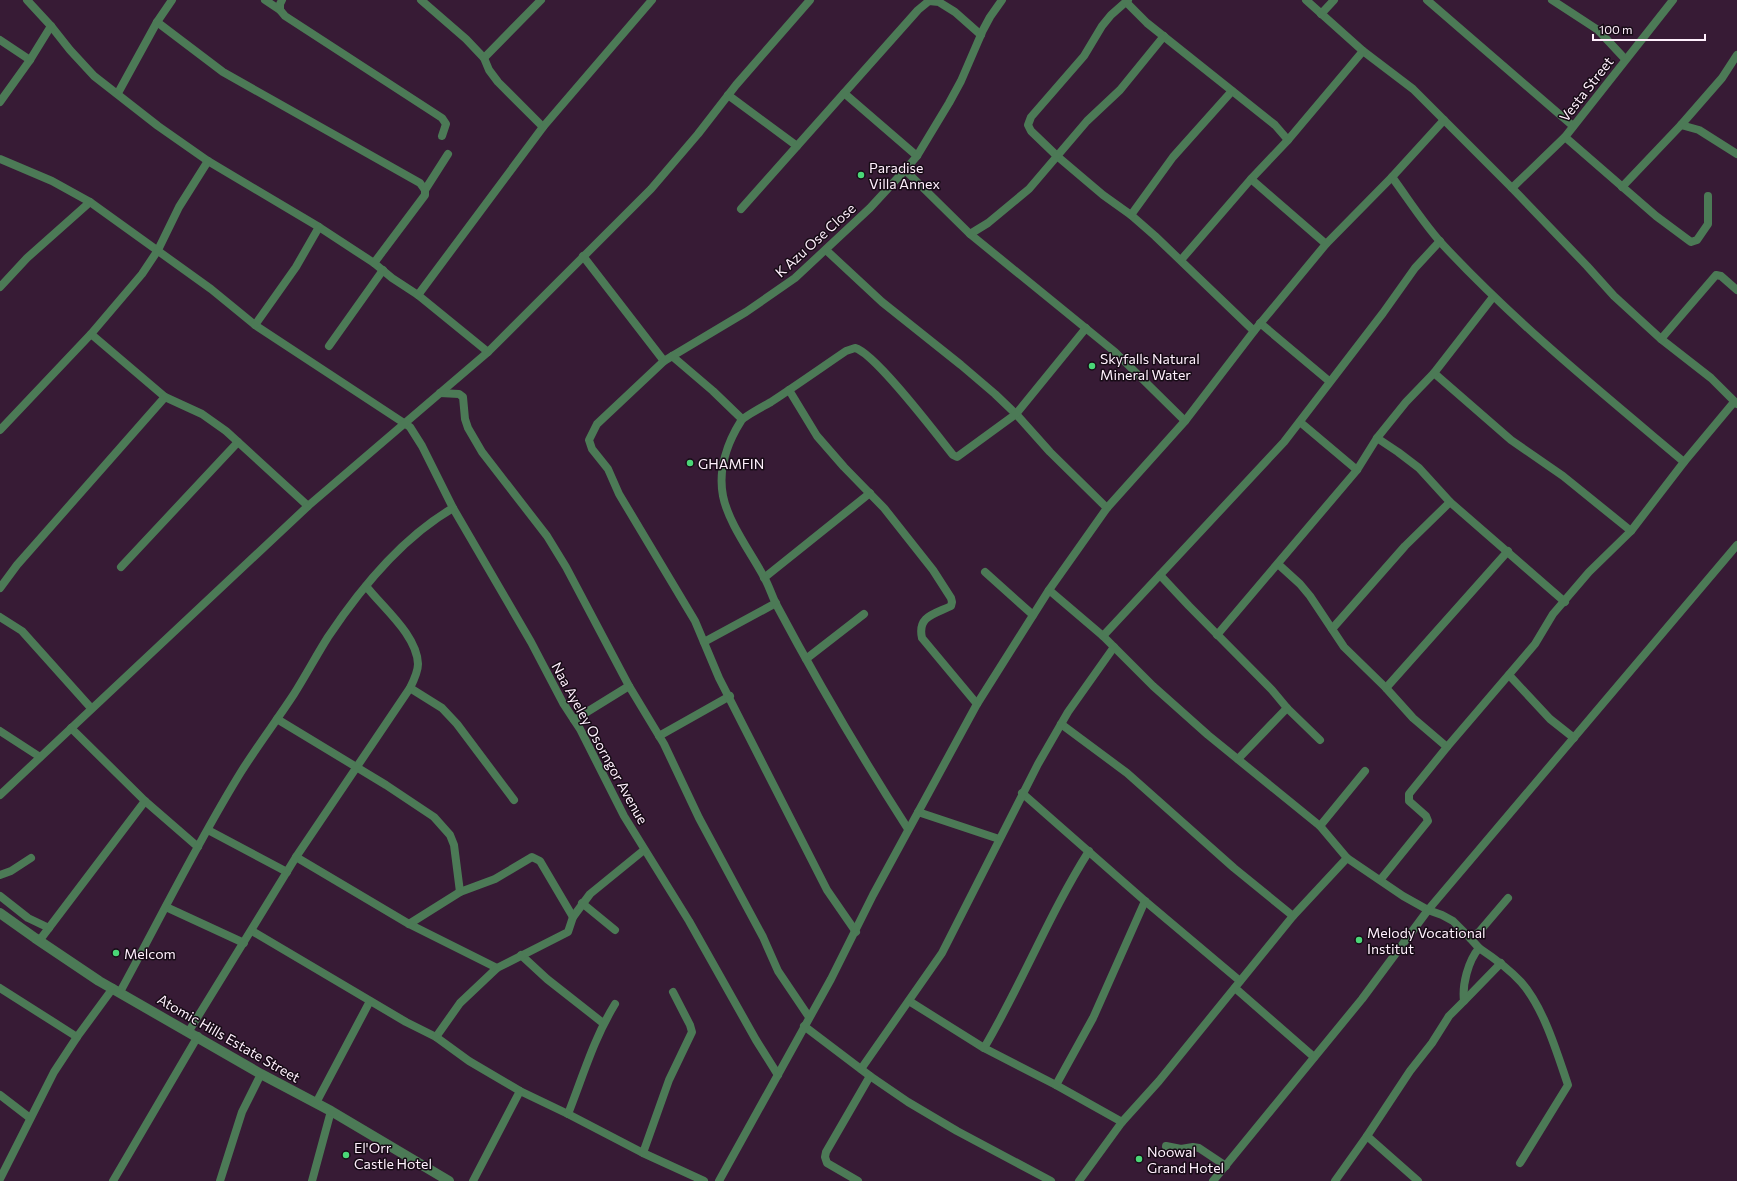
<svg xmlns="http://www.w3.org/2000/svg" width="1737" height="1181" viewBox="0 0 1737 1181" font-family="Commissioner,sans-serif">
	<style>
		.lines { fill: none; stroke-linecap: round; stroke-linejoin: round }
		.minor { stroke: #4c7a56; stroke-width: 8 }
		.tertiary { stroke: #4c7a56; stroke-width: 10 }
		.poi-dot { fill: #4ad777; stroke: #170b16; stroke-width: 1.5 }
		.labels { text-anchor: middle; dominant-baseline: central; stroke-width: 3; stroke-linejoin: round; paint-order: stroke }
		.street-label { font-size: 14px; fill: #fff0fd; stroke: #170b16 }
		.poi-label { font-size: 14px; fill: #fff0fd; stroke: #170b16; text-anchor: start }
	</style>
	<rect width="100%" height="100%" fill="#371b35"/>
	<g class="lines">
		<g class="minor">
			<polyline points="27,0 51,26 70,50 94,76 158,126 208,161 319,227 374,263 392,278 418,295 488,352"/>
			<polyline points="265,0 280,10"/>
			<polyline points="282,0 280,4 280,10 285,16 442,118 446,124 442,136"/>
			<polyline points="421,0 466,39 484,58 489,70 498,82 543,127"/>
			<polyline points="1128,0 1111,15 1102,26 1084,56 1031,117 1028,125 1031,131 1057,156 1103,195 1131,215 1155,236 1254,331"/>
			<polyline points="1306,0 1363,51 1413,89 1512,188 1587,266 1614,296 1661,339 1711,378 1737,404"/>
			<polyline points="1427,0 1573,126"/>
			<polyline points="1552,0 1598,30 1625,59"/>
			<polyline points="1126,2 1147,23 1275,125 1288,140"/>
			<polyline points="1321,14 1334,0"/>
			<polyline points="157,22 223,72 420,183 425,190 425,195 374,263"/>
			<polyline points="0,40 30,60"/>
			<polyline points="484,58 541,0"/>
			<polyline points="118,93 157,22 172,0"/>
			<polyline points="844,93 917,156"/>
			<polyline points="728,95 797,146"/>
			<polyline points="0,102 30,60 51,26"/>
			<polyline points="1681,125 1699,130 1737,154"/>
			<polyline points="1565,137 1656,216 1691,242 1697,240 1708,224 1708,196"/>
			<polyline points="0,159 52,181 90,202 211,289 255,325 410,427 422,446 453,508 531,642 563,703 580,729 624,816 689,921 756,1040 778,1075"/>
			<polyline points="905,170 970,234 1115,352 1185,421"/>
			<path d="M1392,177c17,23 33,49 53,70 73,78 157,146 239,215"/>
			<polyline points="1251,179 1326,244"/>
			<polyline points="1622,187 1681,125 1722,78 1737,55"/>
			<polyline points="1512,188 1565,137 1673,0"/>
			<polyline points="425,190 448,154"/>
			<polyline points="741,209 918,10 929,1 939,2 955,12 981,35"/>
			<polyline points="1131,215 1173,157 1232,91"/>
			<polyline points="970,234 988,223 1029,189 1087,121 1120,90 1164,36"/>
			<polyline points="826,250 882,302 961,365 995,394 1016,414 1050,452 1107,508"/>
			<polyline points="583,256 664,361"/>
			<polyline points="1181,260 1251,179 1288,140 1363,51"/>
			<polyline points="0,287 27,258 90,202"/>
			<polyline points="418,295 543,127 652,0"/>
			<polyline points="1260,323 1329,381"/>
			<polyline points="255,325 296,267 319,227"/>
			<polyline points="91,334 165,397 202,414 226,431 308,506"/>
			<polyline points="1661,339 1716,275 1721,276 1737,290"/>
			<polyline points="329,346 383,270"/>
			<polyline points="672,356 713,391 742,419"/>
			<polyline points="1434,373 1511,440 1563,476 1631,531"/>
			<path d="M789,390l28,46 27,31 40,41 49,62 18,28 1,4 -1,4c-16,8 -34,10 -29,32l55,66"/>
			<polyline points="440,393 459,394 463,397 465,419 468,428 482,452 547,536 566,567 629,686 664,744 699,818 763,937 778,971 809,1017"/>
			<polyline points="1300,422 1357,470"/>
			<polyline points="0,430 91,334 142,274 158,250 179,207 208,161"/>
			<polyline points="1377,438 1398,452 1419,468 1450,502 1565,602"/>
			<polyline points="1278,564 1300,584 1310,596 1344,647 1386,688 1413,718 1447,747"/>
			<polyline points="121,567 238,442"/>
			<polyline points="985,572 1033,615"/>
			<polyline points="1160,575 1189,606 1272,690 1287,708 1320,740"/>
			<polyline points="764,578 870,493"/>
			<polyline points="0,588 17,565 165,397"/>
			<path d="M1049,590l54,46 50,50 55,49 112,91 27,32 56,38 25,14 14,5 11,6 17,17 9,10c-11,13 -17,37 -15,53l-15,15 -17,27 -22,28 -43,65 -32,45"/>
			<polyline points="0,617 22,631 91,708"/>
			<polyline points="1332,629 1405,546 1450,502"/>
			<polyline points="1217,635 1357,470 1377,438 1406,402 1434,373 1493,297"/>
			<polyline points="1103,636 1284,442 1383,313 1415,268 1440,241"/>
			<polyline points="704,642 776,603"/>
			<polyline points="806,659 864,614"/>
			<polyline points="1509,675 1550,719 1574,738"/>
			<polyline points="410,688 442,708 457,724 514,800"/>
			<polyline points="1386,688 1508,551"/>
			<polyline points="277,719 386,785 434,817 450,835 454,845 460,892"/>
			<polyline points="574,720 629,686"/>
			<polyline points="1061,724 1127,773 1234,868 1293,916"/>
			<polyline points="71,728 145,801 198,847"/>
			<polyline points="0,731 40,757"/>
			<polyline points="659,736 730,696"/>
			<polyline points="1238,759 1287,708"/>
			<polyline points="1022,793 1145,901 1240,981"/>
			<polyline points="0,795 308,506 488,352 651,189 698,134 736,85 810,0"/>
			<polyline points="918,812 999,839"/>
			<polyline points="1320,826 1365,771"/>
			<path d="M908,829c-47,-73 -91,-148 -132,-225 -4,-8 -7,-18 -12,-27 -13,-24 -36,-55 -41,-81 -5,-26 4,-53 18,-75 2,-4 25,-16 30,-19 26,-17 50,-34 75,-51l9,-3c20,5 82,87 98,107l4,2 59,-43 70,-86"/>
			<polyline points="208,830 287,872"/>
			<polyline points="296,857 409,924 497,968"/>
			<polyline points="0,875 11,871 31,858"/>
			<polyline points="1381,879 1428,821 1426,816 1409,801 1409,794 1447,747 1535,644 1553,614 1589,572 1631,531 1684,462 1734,402"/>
			<polyline points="0,896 28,918 49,928"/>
			<polyline points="582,903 615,930"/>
			<polyline points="166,907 244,943"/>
			<polyline points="409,924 460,892 495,879 532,857 540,861 573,917"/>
			<polyline points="252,931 406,1022 436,1037 469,1061 520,1091 568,1114 643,1153 704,1181"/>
			<polyline points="856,932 827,890 719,678 695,621 619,494 608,469 592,449 589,440 597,424 664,361 746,312 795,278 870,208 905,170 917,156 949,103 961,81 983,30 990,17 1002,0"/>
			<polyline points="1470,938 1479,932 1508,898"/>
			<polyline points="39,941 145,801"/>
			<path d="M1479,948c15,10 30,21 42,34 23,26 36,71 47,103l-48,78"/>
			<polyline points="521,955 547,979 603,1023"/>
			<polyline points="0,988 77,1037"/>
			<polyline points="1235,988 1314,1057"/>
			<path d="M120,992c40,-73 77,-149 121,-220 17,-27 36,-52 53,-78 12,-19 22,-38 34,-57 32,-48 75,-100 125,-129"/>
			<polyline points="909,1001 984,1048 1056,1085 1122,1122"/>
			<polyline points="1464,1001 1501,963"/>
			<polyline points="804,1026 870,1076 908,1102 957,1131 1051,1181"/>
			<path d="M189,1031l107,-174 114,-169c4,-8 8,-16 8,-24 -1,-29 -35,-56 -52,-78"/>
			<polyline points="436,1037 460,1003 497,968 568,932 573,917 590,894 644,850"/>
			<path d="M984,1048c38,-64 65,-134 105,-197"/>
			<polyline points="861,1069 942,953 1038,764 1068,712 1114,647"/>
			<polyline points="1056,1085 1093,1018 1145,901"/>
			<polyline points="0,1095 30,1118"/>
			<polyline points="316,1103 370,1001"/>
			<path d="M568,1114c15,-38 26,-76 47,-110"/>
			<polyline points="1367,1136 1418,1181"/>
			<polyline points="1166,1146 1181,1149 1193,1147 1199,1148 1226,1166"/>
			<polyline points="643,1153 669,1080 692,1032 690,1025 673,992"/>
			<polyline points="0,1179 54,1072 77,1037 113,988"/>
			<polyline points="113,1181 198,1036"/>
			<polyline points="220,1181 242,1112 261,1074"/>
			<polyline points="312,1181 331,1111"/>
			<polyline points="473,1181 520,1091"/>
			<polyline points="719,1181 831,979 873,895 977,704 1049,590 1107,508 1185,421 1254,331 1326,244 1392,177 1444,120"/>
			<polyline points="858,1181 827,1163 825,1157 826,1152 870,1076"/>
			<polyline points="1079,1181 1122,1122 1159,1081 1293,916 1347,858"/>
			<polyline points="1213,1181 1362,999 1428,910 1737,545"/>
		</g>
		<polyline class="tertiary" points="0,913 35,938 99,981 261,1074 331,1111 449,1181"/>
	</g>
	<g class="poi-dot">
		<circle cx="861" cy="175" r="4"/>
		<circle cx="1092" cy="366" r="4"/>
		<circle cx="690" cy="463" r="4"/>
		<circle cx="1359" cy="940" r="4"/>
		<circle cx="116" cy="953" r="4"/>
		<circle cx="346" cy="1155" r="4"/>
		<circle cx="1139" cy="1159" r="4"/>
	</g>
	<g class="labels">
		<g class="street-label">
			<text transform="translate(1586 89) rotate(-52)">Vesta Street</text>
			<text transform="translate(815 240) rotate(-42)">K Azu Ose Close</text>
			<text transform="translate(600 743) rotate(61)">Naa Ayeley Osorngor Avenue</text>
			<text transform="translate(229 1038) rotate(30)">Atomic Hills Estate Street</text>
		</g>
		<g class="poi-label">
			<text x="869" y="167">Paradise<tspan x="869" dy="16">Villa Annex</tspan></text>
			<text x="1100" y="358">Skyfalls Natural<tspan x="1100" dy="16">Mineral Water</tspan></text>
			<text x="698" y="463">GHAMFIN</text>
			<text x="1367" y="932">Melody Vocational<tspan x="1367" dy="16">Institut</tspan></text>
			<text x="124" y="953">Melcom</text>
			<text x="354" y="1147">El'Orr<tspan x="354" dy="16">Castle Hotel</tspan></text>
			<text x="1147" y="1151">Noowal<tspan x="1147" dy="16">Grand Hotel</tspan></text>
		</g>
	</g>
	<path d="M1593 34v6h112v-6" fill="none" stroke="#fff0fd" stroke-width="2"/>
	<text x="1599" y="34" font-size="12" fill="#fff0fd" stroke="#170b16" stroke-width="3" paint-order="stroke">100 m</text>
</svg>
